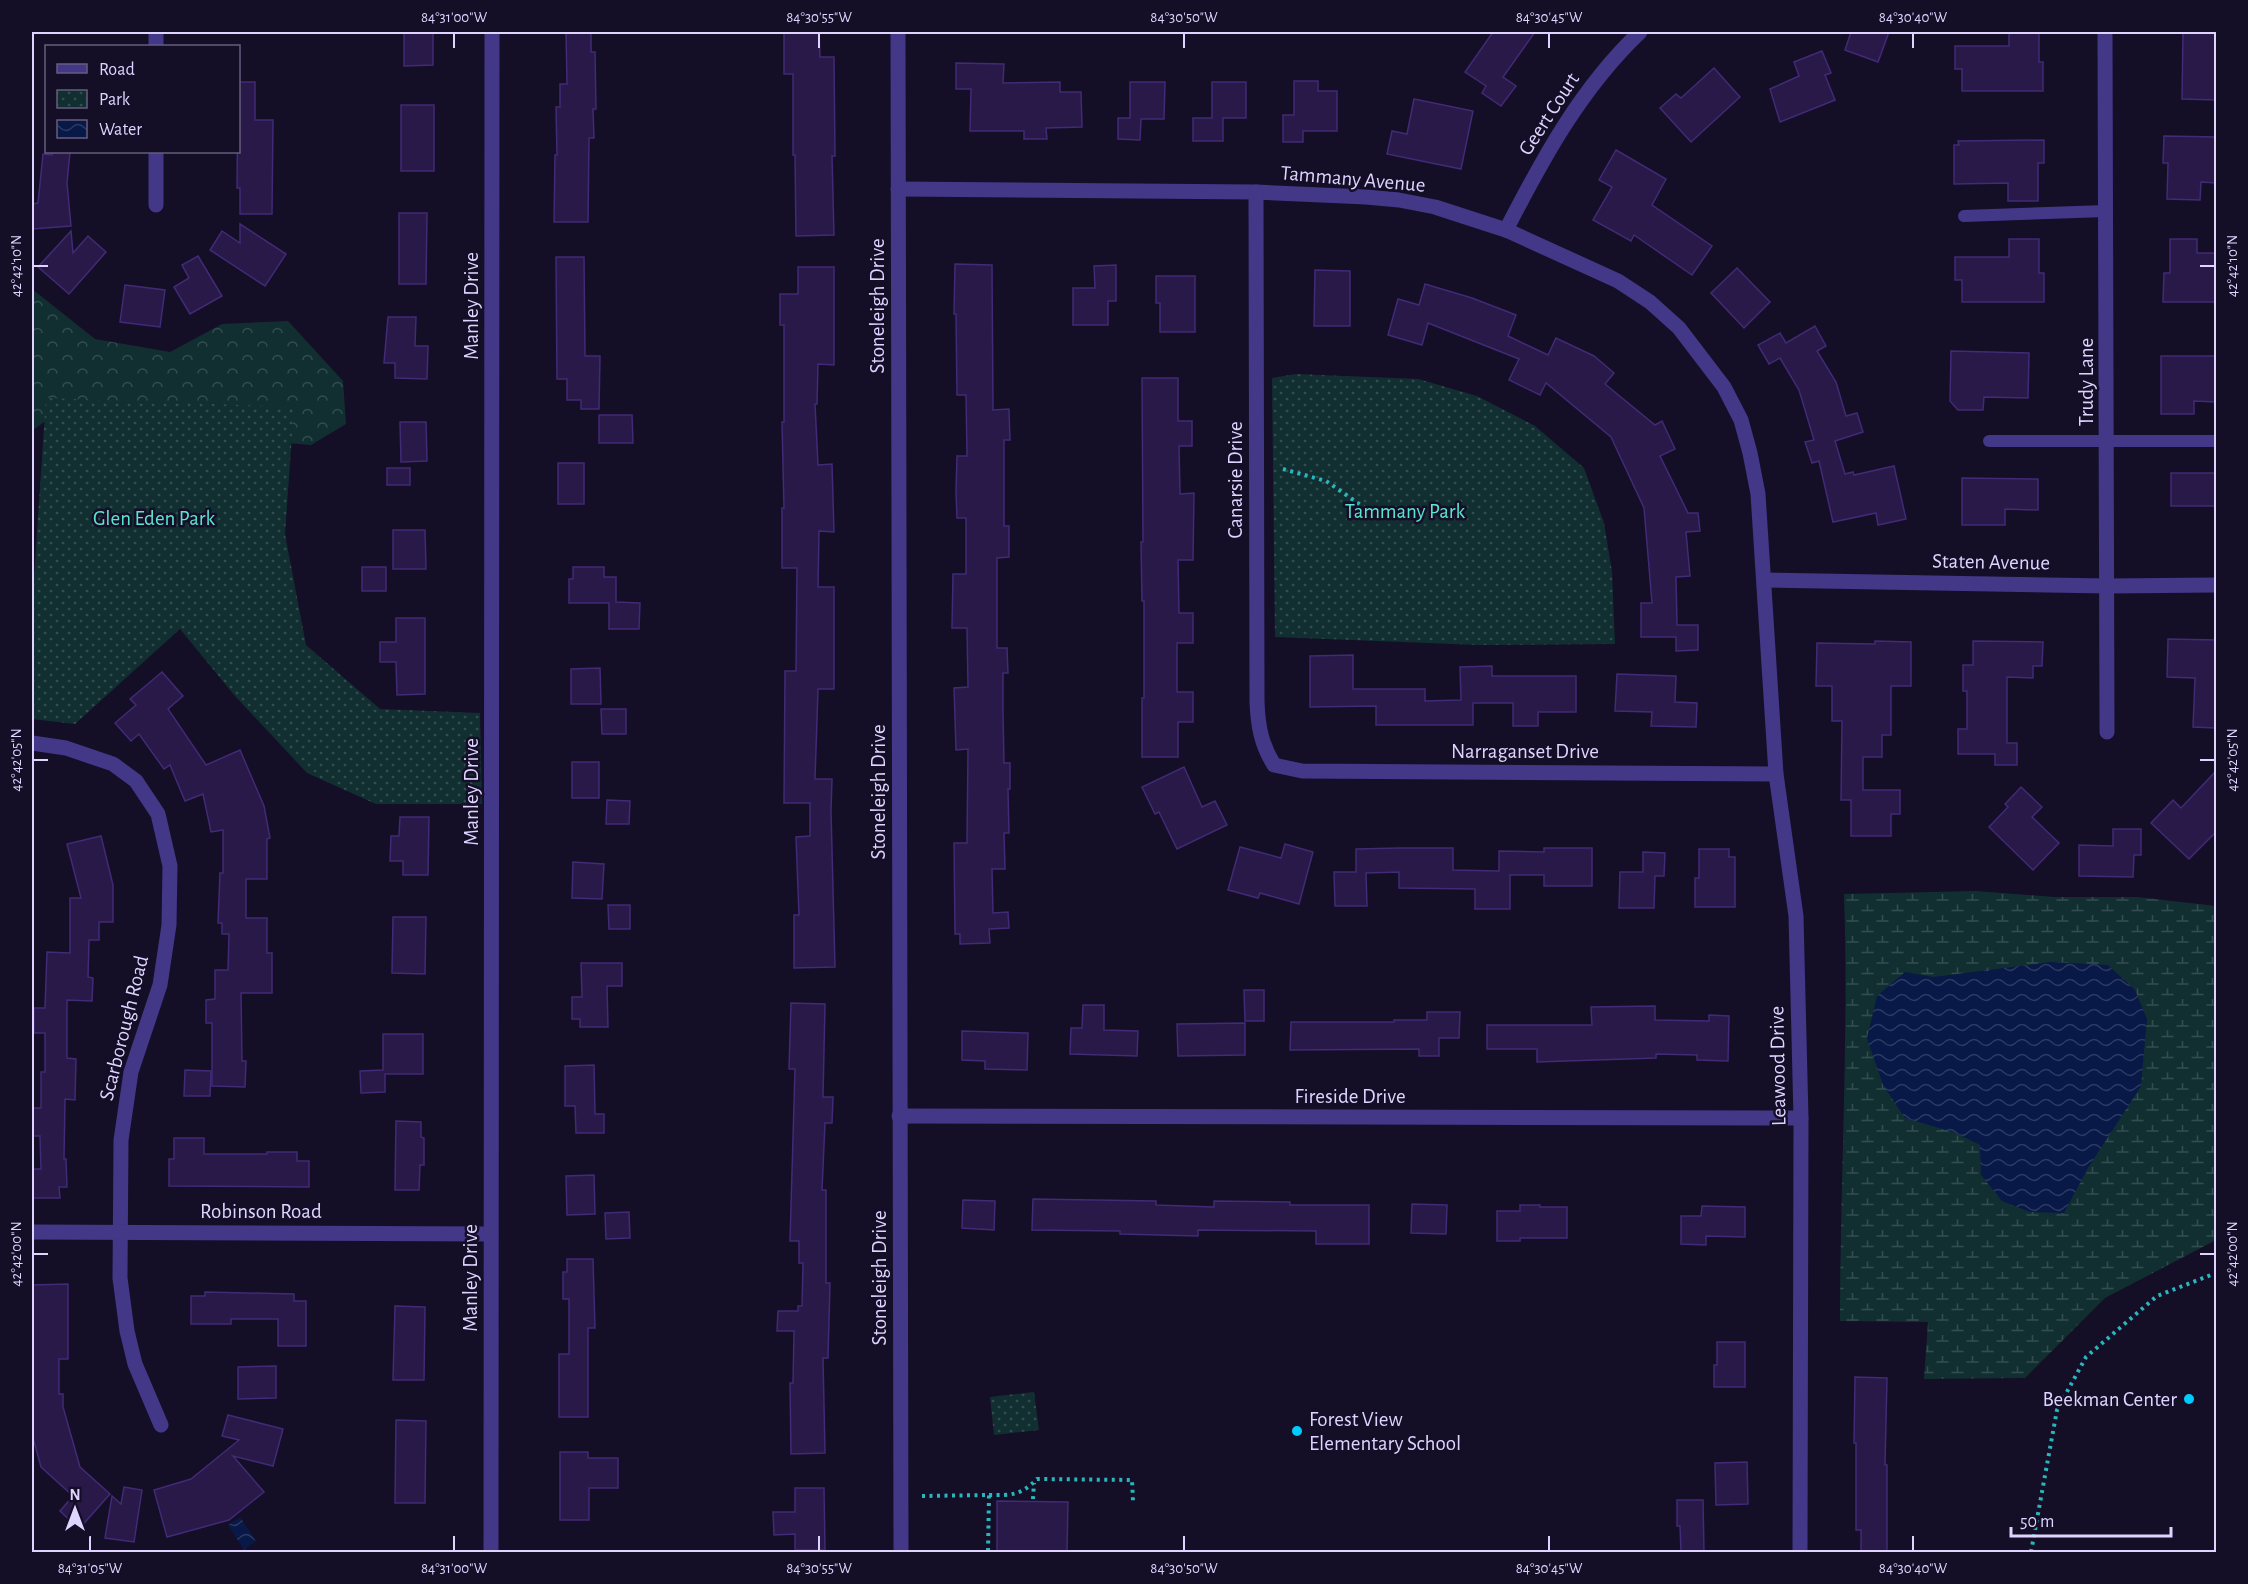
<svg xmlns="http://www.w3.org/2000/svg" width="2248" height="1584" viewBox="0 0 2248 1584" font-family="'Alegreya Sans',sans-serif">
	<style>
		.forest { fill: url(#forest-crowns) }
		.wetland { fill: url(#wetland-marsh) }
		.park { fill: url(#park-dots) }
		.water { fill: url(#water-waves) }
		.building { fill: #281949; stroke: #412a76; stroke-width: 1.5 }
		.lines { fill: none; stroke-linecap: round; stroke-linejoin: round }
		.path { stroke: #29b7be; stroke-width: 4; stroke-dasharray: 3 4.5; stroke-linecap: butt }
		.lane { stroke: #433788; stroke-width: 12 }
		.street { stroke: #433788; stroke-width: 15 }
		.ticks { fill: none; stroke: #ded4ff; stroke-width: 2 }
		.poi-dot { fill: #00cbff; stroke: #150e27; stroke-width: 2 }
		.labels { text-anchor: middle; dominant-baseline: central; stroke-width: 5; stroke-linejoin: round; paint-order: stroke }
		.street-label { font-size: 21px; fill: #ded4ff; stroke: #150e27 }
		.park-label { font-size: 21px; fill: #5ae5d1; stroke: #150e27 }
		.poi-label { font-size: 21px; fill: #ded4ff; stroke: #150e27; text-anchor: end }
		.neatline { fill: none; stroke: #ded4ff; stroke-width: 2 }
		.ticks-label { font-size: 15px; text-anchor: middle; fill: #ded4ff }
	</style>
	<defs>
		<pattern id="forest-crowns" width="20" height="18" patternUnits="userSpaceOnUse" patternTransform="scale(1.5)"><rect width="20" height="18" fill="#112f31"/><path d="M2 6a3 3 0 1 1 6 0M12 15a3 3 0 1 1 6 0" fill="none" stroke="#334c50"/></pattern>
		<pattern id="wetland-marsh" width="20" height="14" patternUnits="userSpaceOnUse" patternTransform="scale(1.5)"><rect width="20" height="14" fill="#112f31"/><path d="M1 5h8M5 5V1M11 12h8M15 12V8" fill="none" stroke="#334c50"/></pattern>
		<pattern id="park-dots" width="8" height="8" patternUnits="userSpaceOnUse" patternTransform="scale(1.5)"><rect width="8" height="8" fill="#112f31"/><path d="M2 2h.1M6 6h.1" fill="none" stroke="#334c50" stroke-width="1.8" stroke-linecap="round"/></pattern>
		<pattern id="water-waves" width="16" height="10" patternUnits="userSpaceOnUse" patternTransform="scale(1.5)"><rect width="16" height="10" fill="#081847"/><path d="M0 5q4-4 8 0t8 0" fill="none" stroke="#2c3963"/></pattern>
	</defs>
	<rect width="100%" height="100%" fill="#150e27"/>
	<polygon class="forest" points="32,289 95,339 170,352 222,324 288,321 343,381 346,424 311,445 44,422 32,431"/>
	<path class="wetland" d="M1976,891l78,6h83l79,9v334l-111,58 -80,80 -101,1 4,-57 -88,-1c0,-142 9,-284 4,-427z"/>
	<g class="park">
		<polygon points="1296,374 1418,379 1477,396 1535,426 1584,468 1604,523 1612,572 1615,644 1479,645 1275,637 1272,378"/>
		<polygon points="46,398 294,407 285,534 306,645 380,709 480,713 482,804 376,804 307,773 235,696 180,629 75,724 32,719 32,607"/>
		<polygon points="1034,1392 1039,1430 994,1435 990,1397"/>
	</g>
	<g class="water">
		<polygon points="2051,962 2108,965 2135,990 2147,1019 2141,1086 2088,1168 2064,1213 2030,1212 2002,1201 1981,1175 1980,1145 1956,1133 1905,1118 1883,1085 1867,1038 1877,996 1905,972 1933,977"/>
		<polygon points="240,1517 256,1541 244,1550 228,1525"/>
	</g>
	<g class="building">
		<polygon points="404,32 433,32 433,65 404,66"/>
		<polygon points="566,32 591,32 591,52 595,52 596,109 593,109 594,138 589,138 588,222 554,222 555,155 557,155 556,107 560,107 560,84 567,84"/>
		<polygon points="784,32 819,32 820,57 834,57 835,156 832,156 834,235 796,236 795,155 793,155 793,74 784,74"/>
		<polygon points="1493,32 1535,32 1503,77 1516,86 1501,106 1482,93 1486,86 1465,72"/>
		<polygon points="1851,32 1889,32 1878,62 1845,50"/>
		<polygon points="2009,32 2039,32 2039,62 2043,62 2043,91 1962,91 1962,69 1955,69 1955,46 2009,46"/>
		<polygon points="2183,32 2217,32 2217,100 2182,99"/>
		<polygon points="1822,51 1831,73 1825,75 1835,100 1780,122 1770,89 1799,76 1794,62"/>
		<polygon points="956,63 1004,64 1003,83 1060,82 1060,92 1081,92 1082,127 1046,128 1047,139 1024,139 1024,131 970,131 971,89 956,89"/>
		<polygon points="1714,68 1740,97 1691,142 1660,108 1676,94 1681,98"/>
		<polygon points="1294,81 1318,81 1318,91 1337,91 1337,131 1303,131 1303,142 1283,142 1283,115 1294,115"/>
		<polygon points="238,82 255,82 255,120 273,120 272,214 240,214 240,188 237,188"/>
		<polygon points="1130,82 1165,82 1164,119 1141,119 1140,140 1118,139 1118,118 1130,118"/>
		<polygon points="1212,82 1246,82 1246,118 1223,118 1223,141 1193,141 1193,118 1212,118"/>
		<polygon points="1414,99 1473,111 1461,169 1387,154 1392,131 1407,134"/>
		<rect x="401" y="105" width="33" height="66"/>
		<polygon points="2164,136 2217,137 2217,183 2201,182 2200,200 2167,199 2168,163 2163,163"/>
		<polygon points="2044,140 2044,163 2038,163 2038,201 2008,201 2008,183 1954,184 1954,145 1959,145 1958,141"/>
		<polygon points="1616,150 1666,179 1652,205 1712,246 1692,275 1634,235 1631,241 1593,220 1612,187 1599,180"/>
		<polygon points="53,152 70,152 67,183 71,226 32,229 32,204 38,203 43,154 52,155"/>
		<polygon points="399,213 427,213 426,284 399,284"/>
		<polygon points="240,224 286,254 265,286 210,250 222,231 240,243"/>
		<polygon points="71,231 73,253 88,236 106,252 69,294 38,267"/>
		<polygon points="2009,239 2039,239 2039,273 2044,273 2044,302 1962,302 1962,280 1955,280 1955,257 2009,257"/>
		<polygon points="2170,239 2197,239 2197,253 2217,253 2217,302 2163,302 2164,273 2170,273"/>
		<polygon points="198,256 222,296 190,314 174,287 189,278 182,265"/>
		<polygon points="556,257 584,257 585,356 600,356 599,409 581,409 581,400 567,400 567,379 557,379"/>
		<polygon points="955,264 992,265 993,410 1009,409 1010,440 1004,440 1004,526 1009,526 1009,557 997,558 997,648 1007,648 1008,673 1003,673 1003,713 1004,763 1010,763 1010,789 1008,789 1009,833 1004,833 1005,869 992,869 993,913 1008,912 1009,928 989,929 990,943 960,944 960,934 955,934 954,843 967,843 968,749 956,750 954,688 968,687 967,628 952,628 953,574 966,574 966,518 957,518 956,492 957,456 967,456 966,395 957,395 956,314 954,314"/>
		<polygon points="1116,265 1116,301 1108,301 1108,325 1073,325 1073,288 1095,288 1094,266"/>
		<polygon points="798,267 834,267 834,365 818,364 817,404 815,404 818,465 832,464 834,532 819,531 818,587 834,587 834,689 818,689 815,779 832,779 831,811 835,967 794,968 794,915 799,915 796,837 810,836 810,803 784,803 785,671 796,671 797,568 782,568 782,508 784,508 782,422 784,422 784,325 780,325 780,294 798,294"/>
		<polygon points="1737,268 1770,302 1744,328 1711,293"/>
		<polygon points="1315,270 1350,271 1350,326 1314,326"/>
		<polygon points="1156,276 1195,276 1195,332 1160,332 1160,303 1156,303"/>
		<polygon points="1425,284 1472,298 1516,315 1508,336 1548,355 1556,338 1594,356 1614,373 1605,384 1655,425 1662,421 1675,449 1660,456 1688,513 1698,513 1700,531 1686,532 1690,576 1676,577 1677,625 1698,625 1698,650 1676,651 1676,637 1641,637 1641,603 1652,603 1644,508 1611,437 1546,383 1540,395 1509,380 1519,359 1428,323 1422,345 1388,335 1398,299 1419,305"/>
		<polygon points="125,285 165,290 160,327 120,322"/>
		<polygon points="388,317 416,317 415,346 428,346 427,379 395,378 395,363 384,363"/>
		<polygon points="1815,326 1826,346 1817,351 1836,382 1846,416 1857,413 1863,432 1835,441 1845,474 1853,472 1854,475 1894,466 1906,519 1878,525 1876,513 1833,522 1819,461 1812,463 1805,442 1814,440 1799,390 1780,358 1769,364 1758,345 1780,333 1786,343"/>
		<polygon points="1951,351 2029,353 2028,398 1984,397 1983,410 1958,410 1950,401"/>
		<polygon points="2161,356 2217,356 2217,402 2194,401 2194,414 2161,414"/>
		<polygon points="1142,378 1178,378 1178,421 1192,421 1192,446 1179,446 1180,494 1194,493 1193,560 1178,560 1179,613 1193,613 1193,643 1177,643 1177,692 1193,692 1193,722 1178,722 1178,757 1142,757 1142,698 1144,698 1144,601 1142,601 1141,542 1143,542"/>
		<polygon points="599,415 632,415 633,443 599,443"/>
		<polygon points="400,422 426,422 427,461 401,462"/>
		<rect x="558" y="463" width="26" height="41"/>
		<rect x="387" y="468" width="23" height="17"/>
		<rect x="2171" y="473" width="46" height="33"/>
		<polygon points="1962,478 2038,479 2038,510 2005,509 2005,525 1962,525"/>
		<polygon points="393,530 425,530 426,569 393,569"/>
		<rect x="362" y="567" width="24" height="24"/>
		<polygon points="573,567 604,567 604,577 616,577 616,602 640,603 639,629 609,629 609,603 569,603 569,579 573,579"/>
		<polygon points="396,618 425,618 425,694 397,695 396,662 380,662 380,642 396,642"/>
		<polygon points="2168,639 2217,640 2215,728 2193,727 2195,678 2167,677"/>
		<polygon points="1875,641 1911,642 1911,686 1891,686 1891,735 1882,735 1882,757 1863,757 1863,790 1900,790 1900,814 1891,814 1891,836 1851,836 1851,800 1841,800 1842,721 1832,721 1832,686 1816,686 1817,643 1875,644"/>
		<polygon points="1973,641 2043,642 2042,666 2033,666 2033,678 2007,677 2007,743 2017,743 2017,765 1995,765 1995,754 1958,754 1958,729 1967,729 1967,691 1963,691 1963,665 1973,665"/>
		<polygon points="1353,655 1353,689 1425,689 1425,701 1461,700 1460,667 1492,666 1492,676 1576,676 1576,712 1538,712 1538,726 1513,726 1513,703 1473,703 1473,725 1376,725 1376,706 1310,707 1310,656"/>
		<polygon points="600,668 601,704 571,704 571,669"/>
		<polygon points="162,672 183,696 168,709 206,765 240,750 264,806 270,838 267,839 267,879 246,879 246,918 267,918 267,953 272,953 272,993 241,993 242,1061 246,1061 245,1087 212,1086 212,1023 206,1023 206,1000 215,999 215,970 228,970 229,934 222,934 222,923 218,923 220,873 223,873 223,830 211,832 203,794 185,801 170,765 164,769 139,734 131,741 115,723 136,705 130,699"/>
		<polygon points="1617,674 1676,676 1675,702 1697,703 1696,727 1651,726 1652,712 1615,711"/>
		<polygon points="601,709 626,709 626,734 602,734"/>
		<rect x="572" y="762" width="27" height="36"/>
		<polygon points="1184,767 1202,807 1215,801 1227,825 1177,849 1159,812 1155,814 1142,787"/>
		<polygon points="2217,770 2217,831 2189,859 2151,823 2173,800 2181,808"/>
		<polygon points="2021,787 2042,807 2032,817 2059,843 2033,870 1989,827 2008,807 2005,804"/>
		<polygon points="607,800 630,801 629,824 606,824"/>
		<polygon points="400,817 429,817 428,875 403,875 403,861 390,861 391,836 399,836"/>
		<polygon points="2113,829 2141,829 2141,855 2134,855 2133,877 2079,876 2079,845 2113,846"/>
		<polygon points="101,836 113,885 113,922 99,922 99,940 89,940 88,977 93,978 92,1001 67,1000 67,1058 76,1059 75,1100 65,1099 64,1159 66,1159 67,1187 59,1187 60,1198 32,1198 32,1169 41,1169 40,1136 32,1136 32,1108 41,1108 41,1072 45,1072 45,1033 34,1033 34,1008 45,1008 47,952 70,953 70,898 81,898 67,844"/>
		<polygon points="1285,844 1313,852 1299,904 1260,893 1258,898 1228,890 1240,847 1281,858"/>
		<polygon points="1399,848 1453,848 1453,870 1499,871 1499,851 1544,852 1544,848 1592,848 1592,886 1544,886 1544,875 1510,875 1510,909 1475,909 1475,889 1399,888 1399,872 1366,873 1367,906 1335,906 1334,872 1356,872 1356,849"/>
		<polygon points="1699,849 1729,849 1729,857 1735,857 1735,907 1695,907 1695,878 1699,878"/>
		<polygon points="1643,852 1665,853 1664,876 1655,876 1654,908 1619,908 1620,872 1643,872"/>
		<polygon points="573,862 604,864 602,899 572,898"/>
		<polygon points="608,905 630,905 630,929 609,929"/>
		<polygon points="393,917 426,917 425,974 392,973"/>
		<polygon points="581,963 622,963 622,986 607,986 608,1027 580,1027 580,1019 572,1019 572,997 582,997"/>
		<polygon points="1244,990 1264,990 1264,1021 1245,1021"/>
		<polygon points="791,1003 825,1004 823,1097 833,1097 832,1123 825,1123 822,1190 826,1190 826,1283 830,1283 828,1358 823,1358 825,1453 791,1454 790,1383 793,1383 794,1331 777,1331 778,1311 798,1311 798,1306 802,1306 803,1263 799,1263 799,1241 790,1241 795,1069 789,1069"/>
		<polygon points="1083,1005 1104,1005 1104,1030 1138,1031 1137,1056 1070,1054 1071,1028 1082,1028"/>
		<polygon points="1655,1006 1655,1020 1709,1021 1709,1015 1729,1016 1728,1061 1697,1060 1697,1055 1656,1054 1656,1058 1537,1062 1537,1049 1487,1049 1487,1025 1592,1025 1591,1007"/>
		<polygon points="1427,1012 1460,1012 1459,1038 1439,1038 1439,1056 1419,1056 1419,1049 1290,1050 1291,1022 1394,1022 1394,1020 1427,1020"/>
		<polygon points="1245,1023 1245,1055 1178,1056 1177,1024"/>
		<polygon points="962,1031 1028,1033 1027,1070 985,1069 985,1061 962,1060"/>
		<polygon points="383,1034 423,1034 423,1074 385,1074 385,1092 361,1093 360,1071 383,1070"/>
		<polygon points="594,1065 595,1114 604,1114 604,1133 576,1133 575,1106 565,1106 565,1066"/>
		<polygon points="185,1070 211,1071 210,1096 184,1096"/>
		<polygon points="396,1121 421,1122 421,1137 424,1138 424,1165 420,1165 419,1190 395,1190"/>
		<polygon points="174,1138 204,1138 204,1154 267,1154 267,1152 297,1152 297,1161 309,1161 309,1187 169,1186 169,1159 174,1159"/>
		<polygon points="594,1175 595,1214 567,1215 566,1176"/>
		<polygon points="1033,1199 1156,1201 1156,1205 1214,1207 1214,1201 1290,1202 1290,1205 1369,1205 1369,1244 1316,1244 1316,1231 1198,1230 1198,1236 1120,1234 1120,1231 1032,1230"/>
		<polygon points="963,1200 995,1201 994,1230 962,1228"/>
		<polygon points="1412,1204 1447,1205 1446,1234 1411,1233"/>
		<polygon points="1520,1205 1540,1205 1540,1207 1567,1207 1567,1238 1520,1238 1520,1241 1497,1241 1497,1211 1520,1211"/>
		<polygon points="1702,1206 1745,1207 1745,1237 1706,1236 1706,1245 1681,1244 1681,1216 1701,1216"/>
		<polygon points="629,1212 630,1238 606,1239 605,1213"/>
		<polygon points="567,1259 593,1259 595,1328 588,1328 588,1417 559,1417 559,1354 569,1354 569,1299 563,1299 563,1272 567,1272"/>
		<polygon points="68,1284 68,1359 59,1359 59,1394 63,1394 63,1407 80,1467 110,1494 79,1529 60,1511 73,1496 41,1467 32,1434 32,1285"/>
		<polygon points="205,1292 294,1294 294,1301 306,1301 306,1346 278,1346 278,1319 231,1319 231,1324 191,1324 191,1296 205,1296"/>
		<polygon points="395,1306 425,1307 424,1380 393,1380"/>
		<polygon points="1717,1342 1745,1342 1745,1387 1714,1387 1714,1365 1717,1365"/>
		<polygon points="276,1366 276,1398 238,1399 238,1367"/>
		<polygon points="1855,1377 1887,1378 1885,1465 1887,1465 1887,1552 1861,1552 1861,1530 1856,1530 1856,1443 1854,1443"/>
		<polygon points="228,1415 283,1429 273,1466 233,1456 264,1492 229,1520 167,1537 154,1490 191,1479 239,1440 222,1436"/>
		<polygon points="396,1420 426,1421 425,1503 395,1503"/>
		<polygon points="560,1452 588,1452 588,1458 618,1458 618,1488 589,1488 589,1520 560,1520"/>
		<polygon points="1747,1462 1748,1504 1716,1505 1715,1463"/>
		<polygon points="124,1487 142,1490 134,1542 105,1538 112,1496 121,1504"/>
		<polygon points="795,1488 824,1488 825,1550 795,1550 795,1534 774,1535 773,1512 795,1512"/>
		<polygon points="1677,1500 1703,1500 1704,1552 1681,1552 1680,1526 1677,1526"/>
		<polygon points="997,1501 1068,1502 1067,1552 997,1552"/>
	</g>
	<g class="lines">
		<g class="path">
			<polyline points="1283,469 1326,481 1365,508 1411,513"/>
			<path d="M989,1495c23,0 31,1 48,-16l95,1 1,21"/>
			<polyline points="922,1496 989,1495 988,1552"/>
			<polyline points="1033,1499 1034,1483"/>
			<polyline points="2031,1552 2057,1410 2086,1357 2157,1296 2216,1273"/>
		</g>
		<g class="lane">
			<polyline points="1964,216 2106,211"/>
			<polyline points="1989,441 2216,441"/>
		</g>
		<g class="street">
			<polyline points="898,32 901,1552"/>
			<polyline points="2105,32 2107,732"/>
			<polyline points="156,46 156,32"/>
			<polyline points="898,189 1256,192 1366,197 1399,200 1435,207 1506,230 1618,281 1650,302 1679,328 1724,387 1741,420 1750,453 1758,494 1776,774 1796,916 1801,1118 1800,1552"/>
			<path d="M1256,192l1,510c1,24 4,42 17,63l28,6 474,3"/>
			<polyline points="156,205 156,152"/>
			<path d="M1506,230c37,-72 75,-142 134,-198"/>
			<polyline points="1765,580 2108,586 2216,585"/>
			<polyline points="32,743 66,748 113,764 136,781 158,814 170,866 169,925 160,985 131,1072 121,1140 120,1278 127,1331 135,1364 161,1425"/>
			<polyline points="899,1116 1801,1118"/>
			<polyline points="32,1232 491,1234"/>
			<polyline points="491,1552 492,32"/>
		</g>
	</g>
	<path class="ticks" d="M454,33v15M819,33v15M1184,33v15M1549,33v15M1913,33v15M33,266h15M2200,266h15M33,760h15M2200,760h15M33,1254h15M2200,1254h15M90,1536v15M454,1536v15M819,1536v15M1184,1536v15M1549,1536v15M1913,1536v15"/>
	<g class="poi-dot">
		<circle cx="2189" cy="1399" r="6"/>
		<circle cx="1297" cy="1431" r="6"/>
	</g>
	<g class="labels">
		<g class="street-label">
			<text transform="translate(1549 114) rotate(-57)">Geert Court</text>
			<text transform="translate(1353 179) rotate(5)">Tammany Avenue</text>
			<text transform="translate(471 306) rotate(-90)">Manley Drive</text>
			<text transform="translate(877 306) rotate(-90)">Stoneleigh Drive</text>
			<text transform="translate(2086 382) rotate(-90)">Trudy Lane</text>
			<text transform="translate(1235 480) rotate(-90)">Canarsie Drive</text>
			<text transform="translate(1991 562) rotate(1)">Staten Avenue</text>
			<text x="1525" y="751">Narraganset Drive</text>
			<text transform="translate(471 792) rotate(-90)">Manley Drive</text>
			<text transform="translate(878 792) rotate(-90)">Stoneleigh Drive</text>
			<text transform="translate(124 1028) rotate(-76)">Scarborough Road</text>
			<text transform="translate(1778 1066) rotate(-91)">Leawood Drive</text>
			<text x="1350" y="1096">Fireside Drive</text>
			<text x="261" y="1211">Robinson Road</text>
			<text transform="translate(470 1278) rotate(-90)">Manley Drive</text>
			<text transform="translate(879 1278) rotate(-90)">Stoneleigh Drive</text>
		</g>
		<g class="park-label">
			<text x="1405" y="511">Tammany Park</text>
			<text x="154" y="518">Glen Eden Park</text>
		</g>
		<g class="poi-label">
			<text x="2177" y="1399">Beekman Center</text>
			<text x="1309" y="1419" text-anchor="start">Forest View<tspan x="1309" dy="24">Elementary School</tspan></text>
		</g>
	</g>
	<rect width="2248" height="1584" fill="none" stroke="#150e27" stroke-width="66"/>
	<rect x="45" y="45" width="195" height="108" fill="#150e27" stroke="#655d7d" stroke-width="1.5"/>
	<rect x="57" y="64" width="30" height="9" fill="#433788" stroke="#655d7d" stroke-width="1.5"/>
	<text x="99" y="75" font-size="18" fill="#ded4ff">Road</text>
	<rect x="57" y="90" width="30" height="18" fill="url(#park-dots)" stroke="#655d7d" stroke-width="1.5"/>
	<text x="99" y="105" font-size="18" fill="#ded4ff">Park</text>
	<rect x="57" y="120" width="30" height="18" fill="url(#water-waves)" stroke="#655d7d" stroke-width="1.5"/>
	<text x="99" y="135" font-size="18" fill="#ded4ff">Water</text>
	<g transform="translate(75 1509)" stroke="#150e27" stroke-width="4.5" paint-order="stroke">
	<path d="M0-4.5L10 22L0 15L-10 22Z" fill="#ded4ff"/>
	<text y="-9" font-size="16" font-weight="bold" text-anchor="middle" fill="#ded4ff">N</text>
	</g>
	<path d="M2011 1527v9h160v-9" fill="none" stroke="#ded4ff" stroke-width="3"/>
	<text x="2020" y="1527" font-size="18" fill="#ded4ff" stroke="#150e27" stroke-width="4.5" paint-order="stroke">50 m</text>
	<rect x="33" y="33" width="2182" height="1518" class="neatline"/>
	<g class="ticks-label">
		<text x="454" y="22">84°31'00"W</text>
		<text x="819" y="22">84°30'55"W</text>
		<text x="1184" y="22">84°30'50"W</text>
		<text x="1549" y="22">84°30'45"W</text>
		<text x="1913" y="22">84°30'40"W</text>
		<text transform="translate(16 266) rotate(-90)" y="5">42°42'10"N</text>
		<text transform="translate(2232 266) rotate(-90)" y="5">42°42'10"N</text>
		<text transform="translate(16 760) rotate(-90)" y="5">42°42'05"N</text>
		<text transform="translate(2232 760) rotate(-90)" y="5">42°42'05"N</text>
		<text transform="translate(16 1254) rotate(-90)" y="5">42°42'00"N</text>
		<text transform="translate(2232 1254) rotate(-90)" y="5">42°42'00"N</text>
		<text x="90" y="1573">84°31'05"W</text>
		<text x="454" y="1573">84°31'00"W</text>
		<text x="819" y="1573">84°30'55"W</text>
		<text x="1184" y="1573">84°30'50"W</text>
		<text x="1549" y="1573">84°30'45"W</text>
		<text x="1913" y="1573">84°30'40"W</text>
	</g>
</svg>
